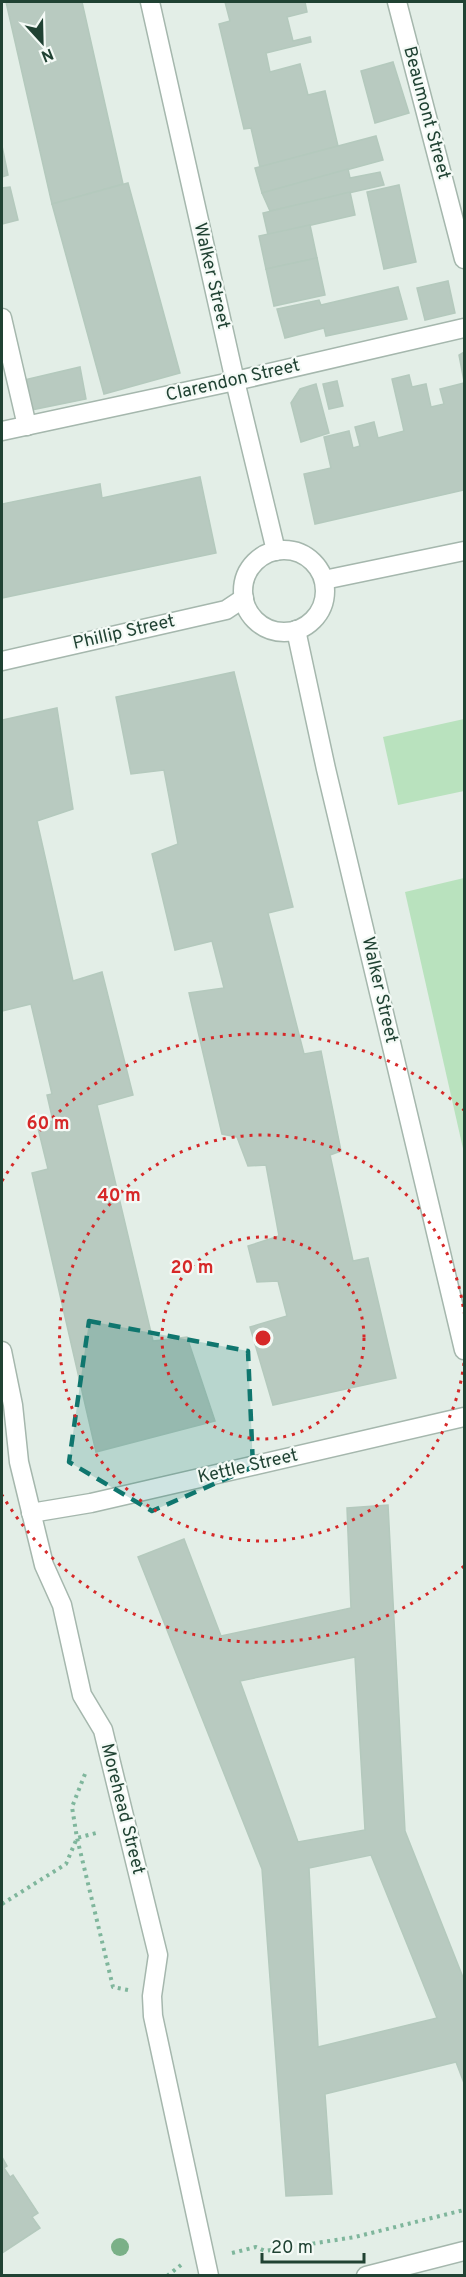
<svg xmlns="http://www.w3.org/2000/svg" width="466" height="2277" viewBox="0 0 466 2277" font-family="Overpass,sans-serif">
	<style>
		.green { fill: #b9e2be }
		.building { fill: #b8cac0; stroke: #b4c9bd; stroke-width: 1.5; fill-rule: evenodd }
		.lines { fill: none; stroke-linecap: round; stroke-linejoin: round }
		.minor-casing { stroke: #a5b7ad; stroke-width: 21 }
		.path { stroke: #7fb69c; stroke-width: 4; stroke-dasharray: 3 4.5; stroke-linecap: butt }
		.minor { stroke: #fff; stroke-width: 18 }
		.tree { fill: #7ab087 }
		.marked { fill: #0f766e; fill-opacity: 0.2; stroke: #0f766e; stroke-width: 4.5; stroke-dasharray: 12 8; stroke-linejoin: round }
		.ring { fill: none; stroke: #d62828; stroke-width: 3; stroke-dasharray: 3 6 }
		.labels { text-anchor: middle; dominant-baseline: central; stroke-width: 4.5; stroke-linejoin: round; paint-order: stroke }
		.street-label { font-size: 18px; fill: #204233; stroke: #f4faf6 }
		.centre { fill: #d62828; stroke: #f4faf6; stroke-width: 3 }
		.ring-label { font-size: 18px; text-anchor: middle; font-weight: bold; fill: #d62828; stroke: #f4faf6; stroke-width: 4.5; stroke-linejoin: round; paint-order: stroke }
	</style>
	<rect width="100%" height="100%" fill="#e3eee7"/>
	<g class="green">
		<polygon points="464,719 464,791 398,805 383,737"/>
		<polygon points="464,878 464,1153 405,892"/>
	</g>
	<g class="building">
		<polygon points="6,2 82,2 123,184 52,204"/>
		<polygon points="225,2 305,2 307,12 287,17 293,41 310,37 311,42 266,53 270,72 300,64 308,95 325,91 338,146 260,167 251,128 244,129 219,24 230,21"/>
		<polygon points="393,62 409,113 375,123 361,71"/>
		<polygon points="376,136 383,160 262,193 255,168"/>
		<polygon points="2,146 8,175 2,177"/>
		<polygon points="348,169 350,178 380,172 384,185 270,211 262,193"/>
		<polygon points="128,183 180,373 104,394 52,204"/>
		<polygon points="399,185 416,262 384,269 367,192"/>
		<polygon points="10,187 18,220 2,224 2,188"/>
		<polygon points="350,192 355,215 268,235 263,213"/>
		<polygon points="310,225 317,258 266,269 259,236"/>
		<polygon points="317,258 325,295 274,306 266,269"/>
		<polygon points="448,281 455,313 425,320 417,288"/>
		<polygon points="398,287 407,319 326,336 324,328 285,338 277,309 319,300 321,305"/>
		<polygon points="464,352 464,381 459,355"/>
		<polygon points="80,367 86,399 31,410 24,380"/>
		<polygon points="409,375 412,387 426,384 431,407 444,404 440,389 464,383 464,490 315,524 304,474 331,468 324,437 349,431 353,448 360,446 355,427 374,422 378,438 404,431 392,379"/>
		<polygon points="337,381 343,406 329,409 323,384"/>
		<polygon points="316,384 329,433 301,442 291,403 300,389"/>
		<polygon points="200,477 216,553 2,598 2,504 100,484 102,498"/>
		<polygon points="234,672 293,907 268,913 304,1054 321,1051 341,1151 330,1155 353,1261 368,1258 396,1378 273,1405 250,1327 287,1316 278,1281 257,1282 248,1246 279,1236 266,1165 248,1166 237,1137 222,1134 189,993 224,988 212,941 175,950 152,854 178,844 164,770 131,774 116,697"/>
		<polygon points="57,708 73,809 37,821 73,981 102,972 133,1095 97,1105 153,1341 187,1337 215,1421 96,1452 32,1173 48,1169 37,1124 53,1121 47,1095 52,1094 31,1004 2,1011 2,720"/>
		<path d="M388,1505l17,326 59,149v103l-8,-21 -131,32 7,100 -46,2 -24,-327 -124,-312 46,-18 37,97 130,-28 -4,-100zM355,1657l10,173 -67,12 -58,-161zM371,1855l66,163 -119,29 -9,-179z"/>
		<polygon points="2,2157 7,2166 4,2168 10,2177 13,2175 38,2213 32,2217 40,2228 2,2253"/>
	</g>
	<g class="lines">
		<g class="minor-casing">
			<g id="minor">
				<polyline points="150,2 235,381 276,551"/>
				<polyline points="397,2 464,259"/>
				<polyline points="2,318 27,426"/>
				<polyline points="2,431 235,381 464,328"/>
				<circle cx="284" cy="591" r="41"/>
				<polyline points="324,580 464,551"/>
				<polyline points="296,630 326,769 464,1350"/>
				<polyline points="2,661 226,610 244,598"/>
				<polyline points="2,1351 13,1405 19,1462 44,1565 62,1605 82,1695 103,1730 158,1955 152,1996 153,2016 209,2276"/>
				<polyline points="31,1513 91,1503 464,1417"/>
				<polyline points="366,2276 464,2251"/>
			</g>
		</g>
		<g class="path">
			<polyline points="85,1774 72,1807 77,1838 113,1987 128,1990"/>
			<polyline points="2,1904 66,1864 77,1838 100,1832"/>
			<polyline points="232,2253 256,2247 265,2251 355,2237 464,2210"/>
			<polyline points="167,2276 181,2265"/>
		</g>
		<use href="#minor" class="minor"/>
	</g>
	<circle class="tree" cx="120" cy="2247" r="9"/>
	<path class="marked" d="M89,1321l159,30 5,116 -101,44 -83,-49z"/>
	<g class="ring">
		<circle cx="263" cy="1338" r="101"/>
		<path d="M464 1363A203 203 0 1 1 464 1313"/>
		<path d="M464 1566A304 304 0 0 1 2 1495M2 1181A304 304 0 0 1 464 1110"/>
	</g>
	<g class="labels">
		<g class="street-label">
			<text transform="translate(426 113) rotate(75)">Beaumont Street</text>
			<text transform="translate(211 276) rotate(77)">Walker Street</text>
			<text transform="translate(233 381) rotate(-13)">Clarendon Street</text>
			<text transform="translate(124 633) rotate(-13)">Phillip Street</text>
			<text transform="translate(379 990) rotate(77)">Walker Street</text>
			<text transform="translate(248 1467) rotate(-13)">Kettle Street</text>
			<text transform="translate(122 1809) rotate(76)">Morehead Street</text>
		</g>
	</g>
	<circle cx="263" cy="1338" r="9" class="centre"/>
	<g class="ring-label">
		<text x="48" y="1129">60 m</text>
		<text x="119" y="1201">40 m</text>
		<text x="192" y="1273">20 m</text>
	</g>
	<rect width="466" height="2277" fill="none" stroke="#204233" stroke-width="6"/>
	<g transform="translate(42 42) rotate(158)" stroke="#f4faf6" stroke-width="4.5" paint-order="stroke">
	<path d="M0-4.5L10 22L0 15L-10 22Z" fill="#204233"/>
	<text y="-9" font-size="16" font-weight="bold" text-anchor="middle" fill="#204233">N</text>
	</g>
	<path d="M262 2253v9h102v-9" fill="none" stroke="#204233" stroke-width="3"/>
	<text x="271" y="2253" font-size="18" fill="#204233" stroke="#f4faf6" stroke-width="4.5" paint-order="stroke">20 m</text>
</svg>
